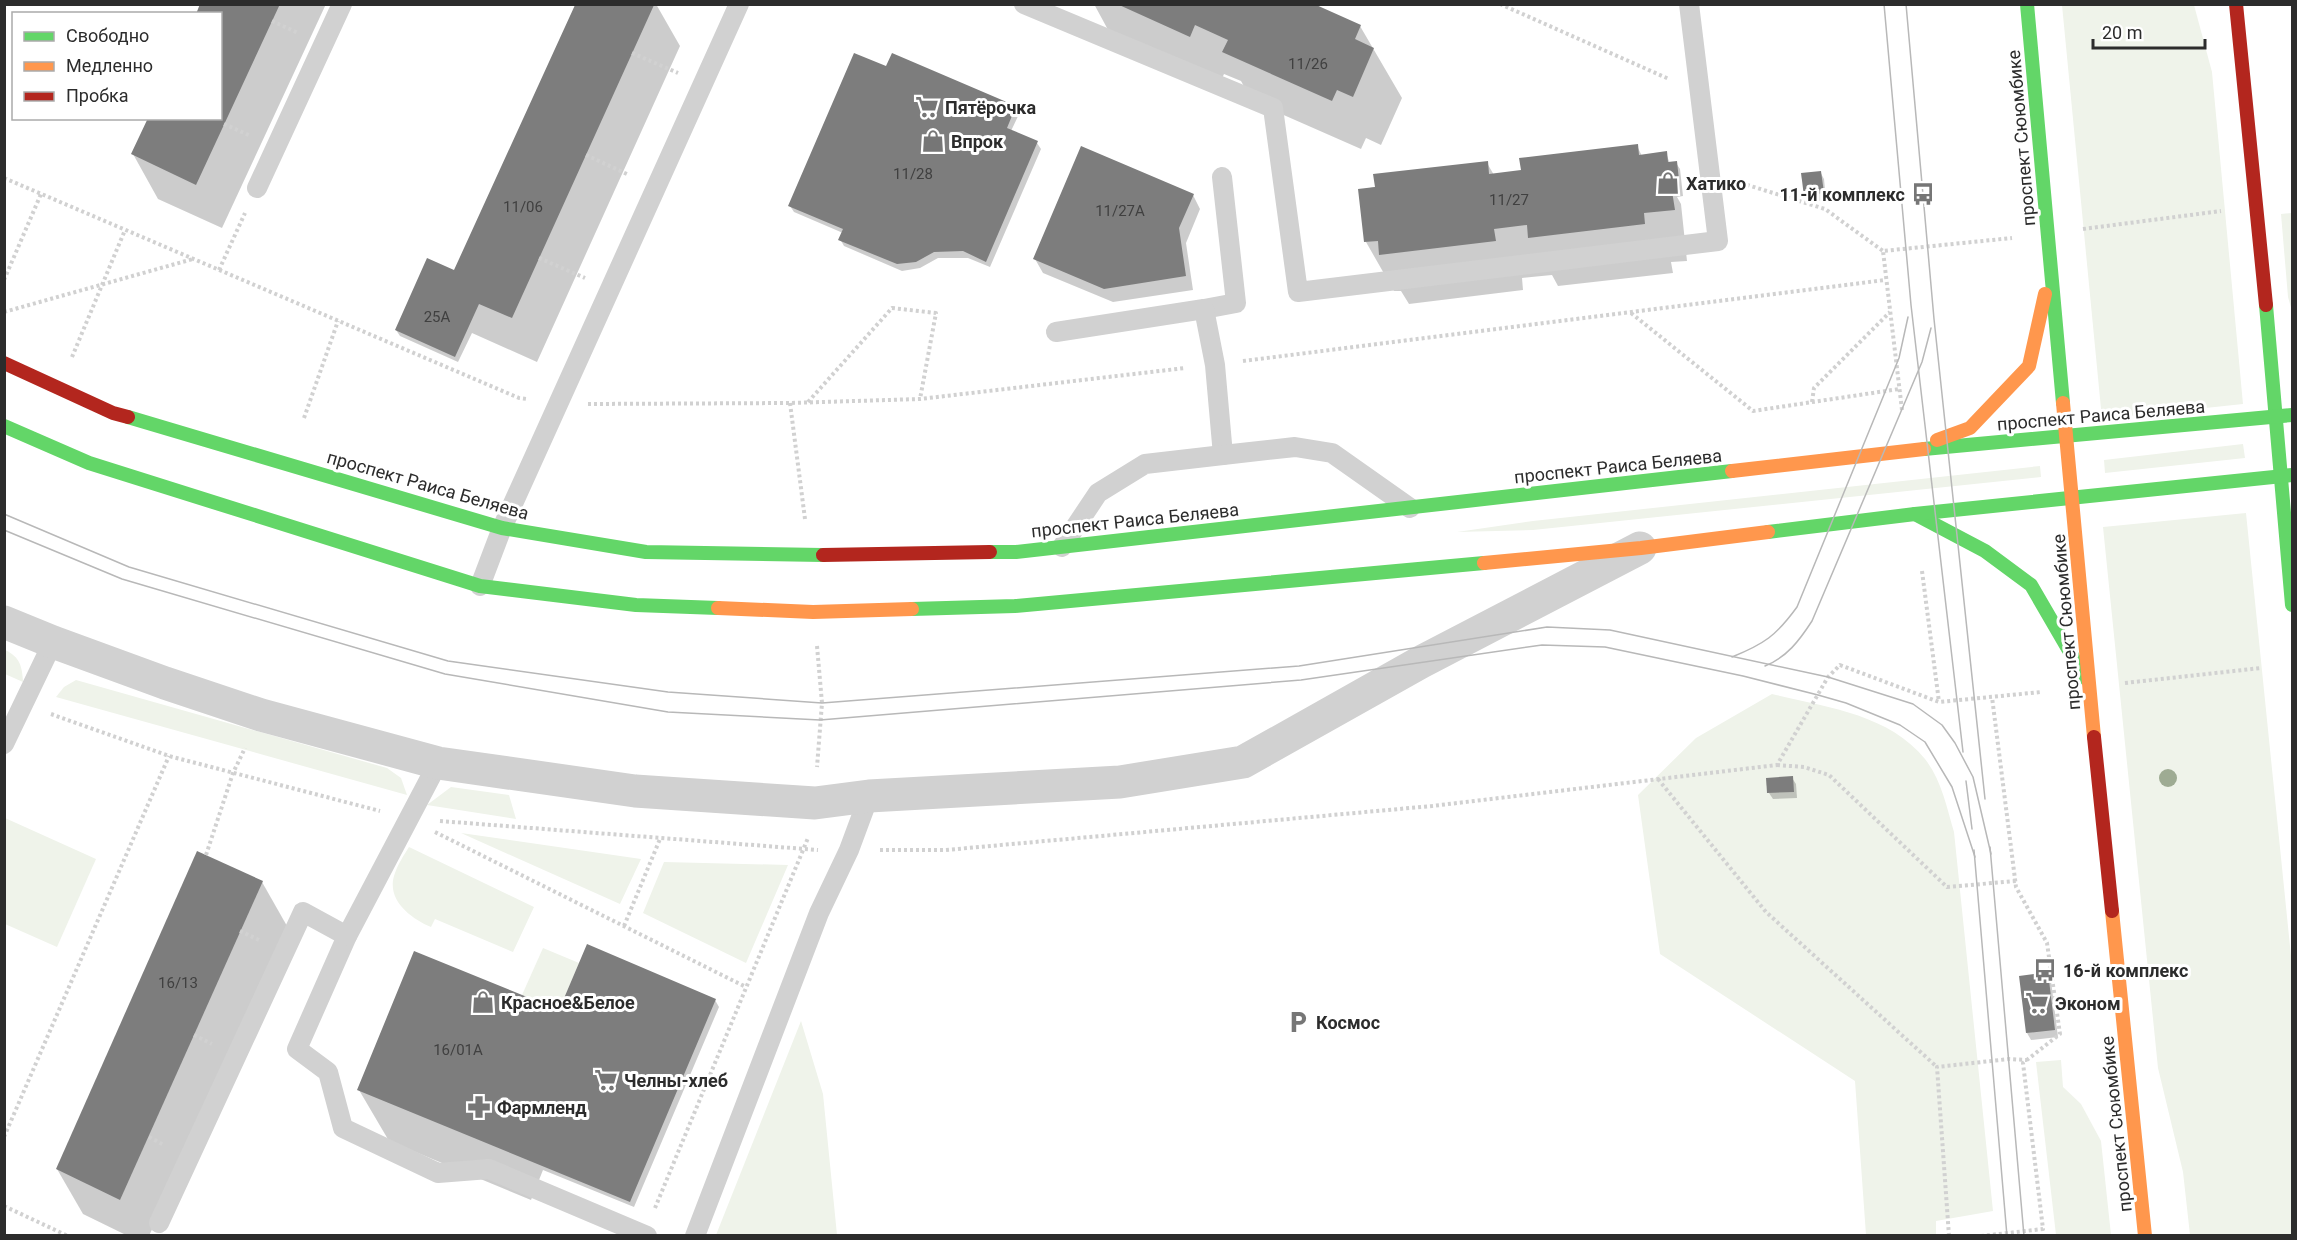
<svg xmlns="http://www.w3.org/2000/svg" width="2297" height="1240" viewBox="0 0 2297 1240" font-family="Roboto,sans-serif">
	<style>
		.green { fill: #eff3ea }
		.shadow { fill: #0003 }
		.building { fill: #7d7d7d }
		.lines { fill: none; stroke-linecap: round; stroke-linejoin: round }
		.path { stroke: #d1d1d1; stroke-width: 4; stroke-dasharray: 3 3; stroke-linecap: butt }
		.lane { stroke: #d1d1d1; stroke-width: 20 }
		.street { stroke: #d1d1d1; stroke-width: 33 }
		.fast { stroke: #63d668; stroke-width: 14 }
		.slow { stroke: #ff974d; stroke-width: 14 }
		.jam { stroke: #b3261e; stroke-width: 14 }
		.tram { stroke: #b8b8b8; stroke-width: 1.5 }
		.tree { fill: #9eab93 }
		.labels { text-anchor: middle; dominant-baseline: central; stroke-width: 6; stroke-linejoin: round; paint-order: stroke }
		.number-label { font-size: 15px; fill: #404040 }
		.poi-label { font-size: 18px; font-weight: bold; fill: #2c2c2c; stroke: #fff; text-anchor: start }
		.street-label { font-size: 18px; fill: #2c2c2c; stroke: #fff }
	</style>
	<rect width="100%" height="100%" fill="#fff"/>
	<g class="green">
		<polygon points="2062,5 2194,5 2212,72 2243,404 2102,419"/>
		<polygon points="2292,213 2292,311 2288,297 2281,214"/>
		<polygon points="2243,444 2245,458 2105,473 2104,460"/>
		<polygon points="2040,466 2041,477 1533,530 1457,532 1533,521"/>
		<polygon points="2246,513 2292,966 2292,1235 2190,1235 2183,1172 2158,1068 2103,527"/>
		<path d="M5,650c15,7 17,16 18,32l-18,-8z"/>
		<polygon points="76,680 387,768 401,778 407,795 56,697 64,687"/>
		<path d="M1772,694c54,13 117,20 153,65 16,20 22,49 29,73l39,379 -57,10v14h-70l-11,-154 -195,-127 -22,-159 58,-57z"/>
		<polygon points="451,787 509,795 516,819 427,805"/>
		<polygon points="5,818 96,859 57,947 5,924"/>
		<polygon points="461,833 641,859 620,904"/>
		<path d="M409,847l125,60 -21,45 -78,-33 -4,8c-21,-9 -46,-28 -36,-54 3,-9 9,-18 14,-26z"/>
		<polygon points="664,862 788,865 746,963 643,913"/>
		<polygon points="543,948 579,963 559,1010 522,995"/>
		<polygon points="801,1021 823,1094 837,1235 716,1235"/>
		<polygon points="2061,1060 2063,1087 2081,1104 2101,1141 2111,1235 2056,1235 2036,1062"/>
	</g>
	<g class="shadow">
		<polygon points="202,4 326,4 222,228 158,199 133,154 220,118 220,14"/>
		<polygon points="576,4 656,4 680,46 537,362 472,333 458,362 400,336 396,330 455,273"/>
		<polygon points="1094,4 1310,4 1360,26 1402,98 1381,145 1366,138 1361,149 1252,101 1241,81 1224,74 1219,85 1113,39"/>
		<polygon points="887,68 1015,107 1019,114 1011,131 1037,143 1041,149 990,267 968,258 938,258 920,268 902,271 844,246 840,239 843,233 794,212 790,206"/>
		<polygon points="1637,146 1642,156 1666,153 1670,164 1676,163 1680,169 1683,196 1677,197 1681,204 1687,261 1671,262 1673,273 1558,286 1552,275 1522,278 1523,290 1409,304 1401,291 1394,291 1366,242 1360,190 1487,163 1494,175 1522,172"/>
		<polygon points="1820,172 1824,179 1826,200 1809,202 1806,195"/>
		<polygon points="1193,195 1200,209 1186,243 1193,290 1113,302 1043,273 1035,259"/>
		<polygon points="1792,778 1796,784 1797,798 1773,799 1769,793"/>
		<polygon points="262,882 287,926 149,1236 128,1236 83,1214 57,1169"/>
		<polygon points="2048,974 2051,981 2058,1037 2031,1040 2027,1033 2021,977"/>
		<polygon points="715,1000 719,1007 634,1207 543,1170 531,1200 389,1141 359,1090 558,1011"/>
	</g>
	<g class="building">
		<polygon points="200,4 280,4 196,185 131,154 148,118 220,118 220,14 196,14"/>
		<polygon points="1117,4 1314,4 1361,25 1355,39 1374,48 1353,97 1337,90 1332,101 1222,52 1228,40 1195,25 1190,37"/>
		<polygon points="575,5 654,5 512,318 479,304 455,357 395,330 427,258 454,270"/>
		<polygon points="854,53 886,66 892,53 1016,106 1007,128 1038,141 986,262 963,251 934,252 916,262 897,264 838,240 843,229 788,206"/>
		<polygon points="1638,144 1639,155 1667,151 1668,162 1677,161 1680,190 1672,191 1675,210 1644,213 1645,224 1528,238 1527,225 1494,229 1496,241 1379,255 1378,241 1364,242 1358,189 1375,187 1373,174 1488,161 1489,174 1521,170 1519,158"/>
		<polygon points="1081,146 1194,194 1179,228 1186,276 1104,289 1033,259"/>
		<polygon points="1821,171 1824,193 1804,196 1801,173"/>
		<polygon points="1793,776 1794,792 1767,793 1766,778"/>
		<polygon points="197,851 263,881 120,1200 56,1169"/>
		<polygon points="587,944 716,999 630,1202 357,1090 414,951 559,1010"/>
		<polygon points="2048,972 2055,1030 2026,1033 2019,976"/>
	</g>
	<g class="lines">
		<g class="path">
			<polyline points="1500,4 1669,79"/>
			<polyline points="272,21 298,33"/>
			<polyline points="632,53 678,73"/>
			<polyline points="224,124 251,136"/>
			<polyline points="586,155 629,175"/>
			<polyline points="4,178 519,398 527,399"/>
			<polyline points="1741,183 1825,209 1883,251"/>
			<polyline points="2083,229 2221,211"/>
			<polyline points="539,258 585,278"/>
			<polyline points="219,270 245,213"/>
			<polyline points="4,280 41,194"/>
			<polyline points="4,312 193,259"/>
			<polyline points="1631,313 1753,411 1899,389"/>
			<polyline points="72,357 125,230"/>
			<polyline points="1243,361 1885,280"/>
			<polyline points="808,402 892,308 936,313 920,399"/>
			<polyline points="1812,402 1814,388 1890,312"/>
			<polyline points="790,403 805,519"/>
			<polyline points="588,404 790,403 920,399 1185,368"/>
			<polyline points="1902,410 1883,251 2012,238"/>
			<polyline points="304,418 338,321"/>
			<polyline points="1922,571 1939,702"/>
			<polyline points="817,646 822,703 817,767"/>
			<polyline points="2125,683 2261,668"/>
			<polyline points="51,714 169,756 380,811"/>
			<polyline points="1777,765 1804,767 1829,775 1947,887 2016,881"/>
			<polyline points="1658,779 1766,912 1937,1067"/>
			<polyline points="440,821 818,850"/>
			<polyline points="435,832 746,987"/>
			<polyline points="880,850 946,850 1432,806 1777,765 1828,677 1840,665 1939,702 2041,692"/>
			<polyline points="206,855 233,773 245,748"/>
			<polyline points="624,926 660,839"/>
			<polyline points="240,931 259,940"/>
			<polyline points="194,1035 212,1044"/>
			<polyline points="4,1137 169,756"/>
			<polyline points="149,1137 164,1145"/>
			<polyline points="4,1206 68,1236"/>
			<polyline points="655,1208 808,838"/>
			<polyline points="1949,1236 1937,1067 2009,1059 2027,1060"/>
			<polyline points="1981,1236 2043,1229 2023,1063 2060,1034 2047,943 2016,887 1992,697"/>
		</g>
		<g class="lane">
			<polyline points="1024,4 1273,108 1298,292 1718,241 1689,4"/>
			<polyline points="257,188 342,4"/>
			<polyline points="1204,309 1236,303 1222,177"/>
			<polyline points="1056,332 1204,309 1215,365 1223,455"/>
			<polyline points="1062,547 1098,493 1145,464 1223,455 1295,447 1332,453 1410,508"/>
			<polyline points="480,586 502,528 739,4"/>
			<polyline points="4,744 53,642"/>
			<polyline points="347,936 297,1049 328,1072 343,1128 438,1173 489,1169 647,1236"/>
			<polyline points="159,1223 303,912 347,936 438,763"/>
			<polyline points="695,1236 819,913 849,850 869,796"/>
		</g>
		<polyline class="street" points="4,622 53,642 165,683 261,715 438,763 635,791 815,803 869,796 1120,782 1243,762 1421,662 1640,548"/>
		<g class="fast">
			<polyline points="2027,4 2063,403"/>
			<polyline points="2266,305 2292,605"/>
			<polyline points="128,417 502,528 646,552 823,555"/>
			<polyline points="4,426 89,463 480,586 636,605 718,608"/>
			<polyline points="1924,449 2292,415"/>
			<polyline points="1915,514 1985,551 2031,585 2085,678"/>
			<polyline points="1768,532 1915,514 2292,475"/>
			<polyline points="990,552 1016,552 1732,471"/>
			<polyline points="912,609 1015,606 1484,563"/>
		</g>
		<g class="slow">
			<polyline points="2063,403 2094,737"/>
			<polyline points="1937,440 1970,428 2029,366 2045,294"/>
			<polyline points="1732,471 1924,449"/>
			<polyline points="1484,563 1641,548 1768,532"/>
			<polyline points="718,608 813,612 912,609"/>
			<polyline points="2112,911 2145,1236"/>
		</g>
		<g class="jam">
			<polyline points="2236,4 2266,305"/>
			<polyline points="4,363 113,413 128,417"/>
			<polyline points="823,555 990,552"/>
			<polyline points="2094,737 2112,911"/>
		</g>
		<g class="tram">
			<polyline points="1884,4 1911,305 1963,752"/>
			<polyline points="1906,4 1934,319 1985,799"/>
			<polyline points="4,514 129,567 448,661 668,692 822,703 1299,666 1547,627 1610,630 1828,677 1913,704 1942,725 1955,743 1973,777 1991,854"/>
			<polyline points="4,530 122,579 445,674 668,712 820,720 1301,680 1542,645 1605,647 1743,676 1818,695 1846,703 1900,725 1925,742 1952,787 1975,857"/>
			<path d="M1732,657c32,-13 44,-21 65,-50l102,-249 9,-41"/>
			<path d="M1765,666c22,-9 34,-25 47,-45l110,-259 9,-34"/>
			<polyline points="1966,781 1972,829"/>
			<polyline points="1990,847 2024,1236"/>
			<polyline points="1974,850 2007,1236"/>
		</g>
	</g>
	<circle class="tree" cx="2168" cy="778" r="9"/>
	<defs>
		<g id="supermarket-bare" transform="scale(1.8)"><path d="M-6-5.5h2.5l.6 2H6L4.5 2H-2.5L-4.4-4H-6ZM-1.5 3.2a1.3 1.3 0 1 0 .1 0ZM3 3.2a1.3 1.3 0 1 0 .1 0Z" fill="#767676" stroke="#fff" stroke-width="2.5" paint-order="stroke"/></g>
		<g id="shop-bare" transform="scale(1.8)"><path d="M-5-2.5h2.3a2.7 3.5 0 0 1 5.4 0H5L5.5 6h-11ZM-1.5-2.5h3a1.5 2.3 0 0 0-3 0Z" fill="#767676" stroke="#fff" stroke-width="2.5" paint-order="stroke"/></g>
		<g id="bus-bare" transform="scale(1.8)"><path d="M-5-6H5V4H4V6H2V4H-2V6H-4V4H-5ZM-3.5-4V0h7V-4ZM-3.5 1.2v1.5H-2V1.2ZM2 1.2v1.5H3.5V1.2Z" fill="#767676" stroke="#fff" stroke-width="2.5" paint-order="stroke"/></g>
		<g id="parking-bare" transform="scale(1.8)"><path d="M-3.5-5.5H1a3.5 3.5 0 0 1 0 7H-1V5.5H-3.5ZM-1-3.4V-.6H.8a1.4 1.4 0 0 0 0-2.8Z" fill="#767676" stroke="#fff" stroke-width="2.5" paint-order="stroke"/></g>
		<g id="pharmacy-bare" transform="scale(1.8)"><path d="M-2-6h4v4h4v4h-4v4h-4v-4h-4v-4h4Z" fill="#767676" stroke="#fff" stroke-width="2.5" paint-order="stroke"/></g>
	</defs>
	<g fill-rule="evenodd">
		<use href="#supermarket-bare" x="927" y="107"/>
		<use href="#shop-bare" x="933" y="141"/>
		<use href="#shop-bare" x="1668" y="183"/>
		<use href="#bus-bare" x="1923" y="194"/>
		<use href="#bus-bare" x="2045" y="970"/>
		<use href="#shop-bare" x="483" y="1002"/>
		<use href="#supermarket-bare" x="2037" y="1003"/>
		<use href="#parking-bare" x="1298" y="1022"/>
		<use href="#supermarket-bare" x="606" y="1080"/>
		<use href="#pharmacy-bare" x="479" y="1107"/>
	</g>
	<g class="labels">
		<g class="number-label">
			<text x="1308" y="64">11/26</text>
			<text x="913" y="174">11/28</text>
			<text x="1509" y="200">11/27</text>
			<text x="523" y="207">11/06</text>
			<text x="1120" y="211">11/27А</text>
			<text x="437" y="317">25А</text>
			<text x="178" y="983">16/13</text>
			<text x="458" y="1050">16/01А</text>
		</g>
		<g class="poi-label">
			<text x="945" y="107">Пятёрочка</text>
			<text x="951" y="141">Впрок</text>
			<text x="1686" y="183">Хатико</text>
			<text x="1905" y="194" text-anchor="end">11-й комплекс</text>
			<text x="2063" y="970">16-й комплекс</text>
			<text x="501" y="1002">Красное&amp;Белое</text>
			<text x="2055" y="1003">Эконом</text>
			<text x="1316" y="1022">Космос</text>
			<text x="624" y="1080">Челны-хлеб</text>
			<text x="497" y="1107">Фармленд</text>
		</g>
		<g class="street-label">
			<text transform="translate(2021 138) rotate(-95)">проспект Сююмбике</text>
			<text transform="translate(2101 415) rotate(-5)">проспект Раиса Беляева</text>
			<text transform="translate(1618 466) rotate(-6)">проспект Раиса Беляева</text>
			<text transform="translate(428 485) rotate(16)">проспект Раиса Беляева</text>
			<text transform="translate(1135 520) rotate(-6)">проспект Раиса Беляева</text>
			<text transform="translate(2066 622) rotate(-95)">проспект Сююмбике</text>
			<text transform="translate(2116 1124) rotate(-96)">проспект Сююмбике</text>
		</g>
	</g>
	<rect width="2297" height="1240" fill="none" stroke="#2c2c2c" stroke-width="12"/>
	<rect x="12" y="12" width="210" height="108" fill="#ffffff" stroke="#ababab" stroke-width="1.5"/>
	<rect x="24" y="32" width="30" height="9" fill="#63d668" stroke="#ababab" stroke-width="1.5"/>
	<text x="66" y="42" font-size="18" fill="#2c2c2c">Свободно</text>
	<rect x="24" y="62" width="30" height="9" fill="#ff974d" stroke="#ababab" stroke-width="1.5"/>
	<text x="66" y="72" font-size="18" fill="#2c2c2c">Медленно</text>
	<rect x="24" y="92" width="30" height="9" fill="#b3261e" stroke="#ababab" stroke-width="1.5"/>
	<text x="66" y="102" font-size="18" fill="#2c2c2c">Пробка</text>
	<path d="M2093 39v9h112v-9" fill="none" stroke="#2c2c2c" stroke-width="3"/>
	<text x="2102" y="39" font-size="18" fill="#2c2c2c" stroke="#ffffff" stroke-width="4.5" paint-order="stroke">20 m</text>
</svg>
